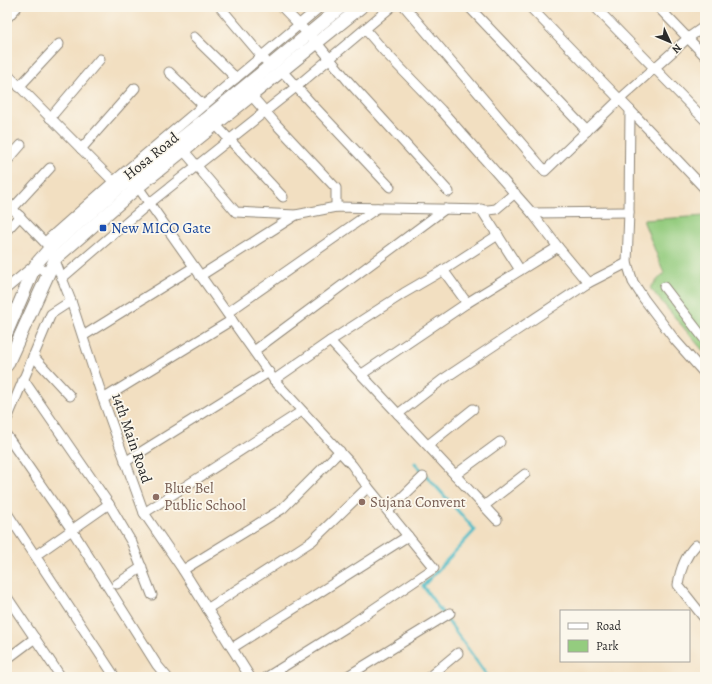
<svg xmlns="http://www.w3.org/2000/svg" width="712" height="684" viewBox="0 0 712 684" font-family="Alegreya,serif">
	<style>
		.green { fill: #94cc7f; stroke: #607c55 }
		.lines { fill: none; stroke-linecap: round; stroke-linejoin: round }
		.stream { stroke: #4fbcc7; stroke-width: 3 }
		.minor-casing { stroke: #8e8576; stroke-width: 11 }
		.major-casing { stroke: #8e8576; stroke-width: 14 }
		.minor { stroke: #fff; stroke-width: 9 }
		.major { stroke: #fff; stroke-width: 12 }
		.transit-dot { fill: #1a4fb4; stroke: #fbf7ec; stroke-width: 1.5 }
		.education-dot { fill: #8d6e63; stroke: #fbf7ec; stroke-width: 1.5 }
		.labels { text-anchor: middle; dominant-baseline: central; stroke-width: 3.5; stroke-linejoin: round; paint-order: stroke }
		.street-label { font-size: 15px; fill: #2b2b2b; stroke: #fbf7ec }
		.transit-label { font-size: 15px; fill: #164399; stroke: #fbf7ec; text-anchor: start }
		.education-label { font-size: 15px; fill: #785e54; stroke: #fbf7ec; text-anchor: start }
	</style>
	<rect width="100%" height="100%" fill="#fbf7ec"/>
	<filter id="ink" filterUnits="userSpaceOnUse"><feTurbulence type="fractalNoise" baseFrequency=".025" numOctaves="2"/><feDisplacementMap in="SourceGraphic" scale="8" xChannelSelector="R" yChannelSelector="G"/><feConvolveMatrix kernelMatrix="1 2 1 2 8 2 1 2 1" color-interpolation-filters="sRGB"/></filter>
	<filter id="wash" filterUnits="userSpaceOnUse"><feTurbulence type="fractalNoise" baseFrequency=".012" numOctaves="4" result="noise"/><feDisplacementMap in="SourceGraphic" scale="16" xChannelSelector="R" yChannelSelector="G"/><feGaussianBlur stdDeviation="0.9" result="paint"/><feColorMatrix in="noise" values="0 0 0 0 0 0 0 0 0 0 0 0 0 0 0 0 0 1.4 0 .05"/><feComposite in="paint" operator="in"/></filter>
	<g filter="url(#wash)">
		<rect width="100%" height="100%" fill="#f2dfc1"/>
		<polygon class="green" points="705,216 705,353 650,288 664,273 643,220"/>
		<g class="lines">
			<polyline class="stream" points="415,463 475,530 423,586 488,677"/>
		</g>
	</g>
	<g filter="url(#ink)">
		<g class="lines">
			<g class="minor-casing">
				<g id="minor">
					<polyline points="220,7 265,60"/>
					<polyline points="282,7 317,43 348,81 449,192"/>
					<polyline points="405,7 545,171 620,99 688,38 705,26"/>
					<polyline points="469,7 587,131"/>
					<polyline points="530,7 630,110 629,212 627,263 633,282 644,299 675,340 705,374"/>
					<polyline points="595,7 705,120"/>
					<polyline points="658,7 705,56"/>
					<polyline points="7,18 17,7"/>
					<polyline points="365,29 384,51 441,110 532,213 558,247 588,283"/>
					<polyline points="194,37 236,78"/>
					<polyline points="282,71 310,102 390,187"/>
					<polyline points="169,72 203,105"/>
					<polyline points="7,74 117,185"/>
					<polyline points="19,87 59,44"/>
					<polyline points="251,95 276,124 336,188 336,207"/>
					<polyline points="630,110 705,189"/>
					<polyline points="50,118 100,59"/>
					<polyline points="215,124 283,197"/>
					<polyline points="81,149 135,88"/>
					<polyline points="184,151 236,212 296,215 336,207 488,210 496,209 515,193"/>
					<polyline points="7,161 21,145"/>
					<polyline points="138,187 274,380 352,465 368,487 434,568 350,625 267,677"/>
					<polyline points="7,203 50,248 71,301 103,399 144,513 183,570 250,677"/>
					<polyline points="13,208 50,168"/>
					<polyline points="481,209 520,270"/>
					<polyline points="532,213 629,212"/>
					<polyline points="7,230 20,216"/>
					<polyline points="45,242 114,181 320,7"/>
					<polyline points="443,270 467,303"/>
					<polyline points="200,276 296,215"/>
					<polyline points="62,278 146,206 296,87 391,7"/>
					<polyline points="664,287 705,340"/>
					<polyline points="7,288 36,264 48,275"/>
					<polyline points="227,313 377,208"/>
					<polyline points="83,336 194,267"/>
					<polyline points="330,341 497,520"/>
					<polyline points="254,351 445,209"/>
					<polyline points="33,356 70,396"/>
					<polyline points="362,374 467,303 558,247"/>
					<polyline points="23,379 109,504 132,543 152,595"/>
					<polyline points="274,380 330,341 404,293 447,268 498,235"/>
					<polyline points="103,399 232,320"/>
					<polyline points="398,414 442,380 588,283 627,263"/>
					<polyline points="7,419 51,314 71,301"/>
					<polyline points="7,436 72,530 157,665 167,677"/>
					<polyline points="428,445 473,409"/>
					<polyline points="125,462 269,372"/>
					<polyline points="455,475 500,442"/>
					<polyline points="484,506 525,474"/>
					<polyline points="388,511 423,477"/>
					<polyline points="7,513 115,677"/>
					<polyline points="144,513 302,411"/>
					<path d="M696,545c-11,11 -16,25 -18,40l27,34"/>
					<polyline points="36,555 109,504"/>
					<polyline points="183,570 282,509 340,451"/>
					<polyline points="117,584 142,567"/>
					<polyline points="7,597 61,677"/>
					<polyline points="207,609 312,541 368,487"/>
					<polyline points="232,648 408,536"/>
					<polyline points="7,659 35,638"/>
					<polyline points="346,677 450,613"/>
					<polyline points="429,677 458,653"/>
				</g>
			</g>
			<g class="major-casing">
				<g id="major">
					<polyline points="7,332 36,264 50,248 119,188 209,116 341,7"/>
					<polyline points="7,365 55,259 138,187 361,7"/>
				</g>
			</g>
			<use href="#minor" class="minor"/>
			<use href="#major" class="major"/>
		</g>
	</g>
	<rect class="transit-dot" x="99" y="224" width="8" height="8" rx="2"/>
	<g class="education-dot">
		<circle cx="156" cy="497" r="4"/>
		<circle cx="362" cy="502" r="4"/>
	</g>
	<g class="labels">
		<g class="street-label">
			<text transform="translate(151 156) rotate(-39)">Hosa Road</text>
			<text transform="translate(132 438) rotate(71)">14th Main Road</text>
		</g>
		<g class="transit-label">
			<text x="111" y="228">New MICO Gate</text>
		</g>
		<g class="education-label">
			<text x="164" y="488">Blue Bel<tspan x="164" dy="17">Public School</tspan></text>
			<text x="370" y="502">Sujana Convent</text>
		</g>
	</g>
	<rect width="712" height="684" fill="none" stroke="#fbf7ec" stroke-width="24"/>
	<rect x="560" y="610" width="130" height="52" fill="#fbf7ec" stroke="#a8a59f"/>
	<rect x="568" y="623" width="20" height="6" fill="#ffffff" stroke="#a8a59f"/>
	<text x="596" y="630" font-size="12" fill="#2b2b2b">Road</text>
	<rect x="568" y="640" width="20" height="12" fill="#94cc7f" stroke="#a8a59f"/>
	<text x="596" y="650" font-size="12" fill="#2b2b2b">Park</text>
	<g transform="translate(670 42) rotate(134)" stroke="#fbf7ec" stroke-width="3" paint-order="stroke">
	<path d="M0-3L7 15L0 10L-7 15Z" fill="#2b2b2b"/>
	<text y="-6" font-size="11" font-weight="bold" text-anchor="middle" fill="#2b2b2b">N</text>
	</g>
</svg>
